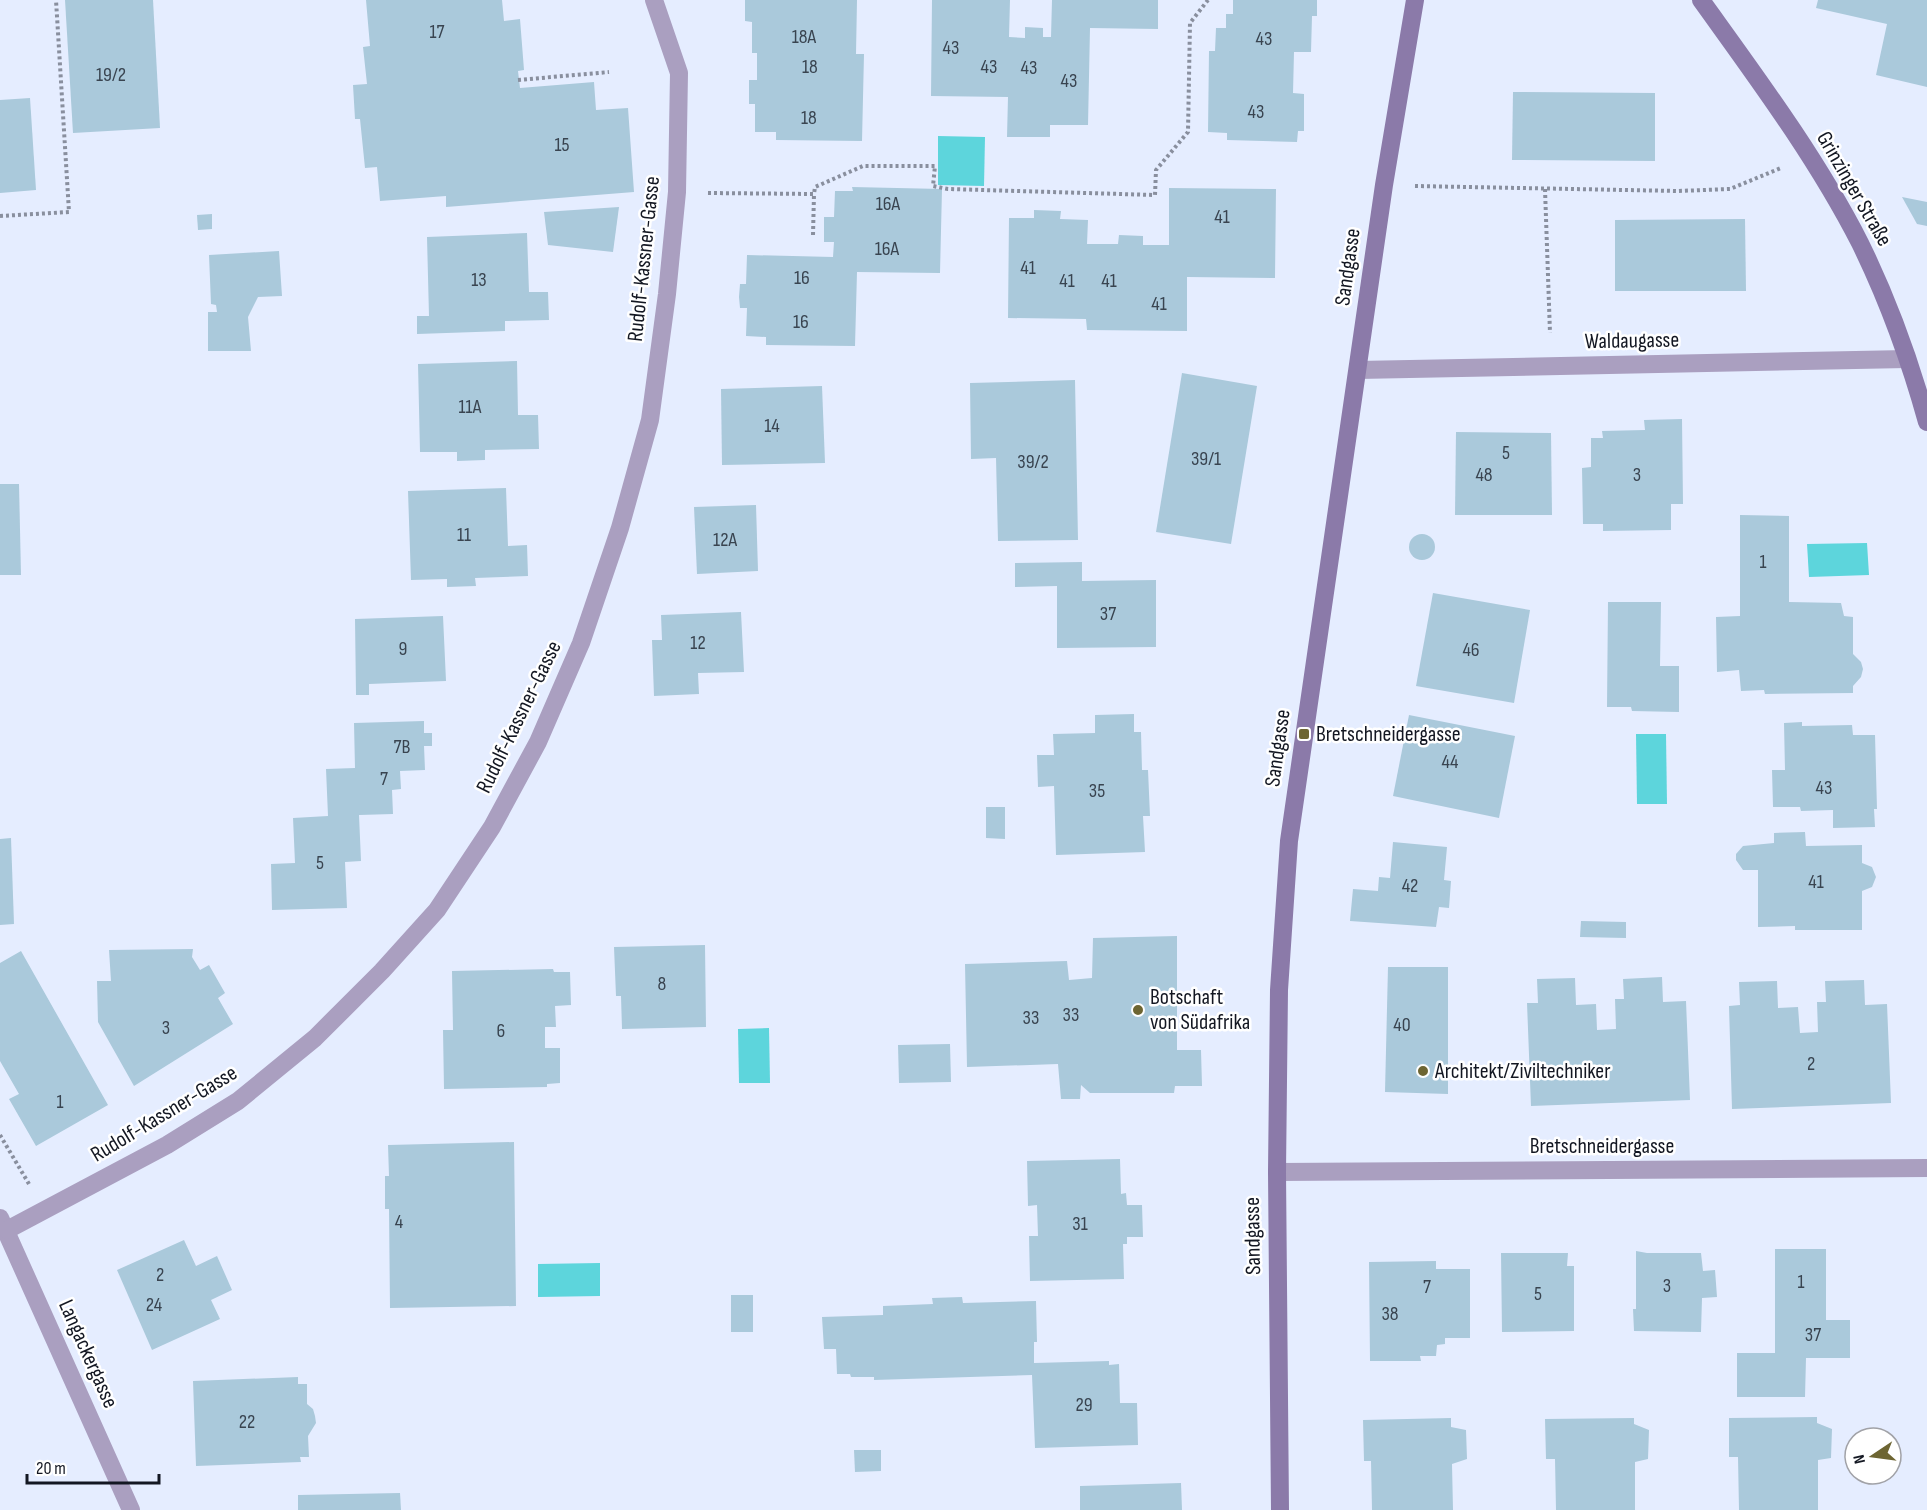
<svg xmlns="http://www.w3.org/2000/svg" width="1927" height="1510" viewBox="0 0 1927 1510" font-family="'Sofia Sans Condensed',sans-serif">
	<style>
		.water { fill: #5dd5dc }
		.building { fill: #aac9db }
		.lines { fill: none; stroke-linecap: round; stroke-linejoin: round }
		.path { stroke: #898f9e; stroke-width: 4; stroke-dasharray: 3 3; stroke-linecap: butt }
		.street { stroke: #aa9fc0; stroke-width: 18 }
		.secondary { stroke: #8b7aa9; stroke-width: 18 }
		.poi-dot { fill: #6d6532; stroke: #fff; stroke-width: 2 }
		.labels { text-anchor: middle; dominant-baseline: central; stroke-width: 5; stroke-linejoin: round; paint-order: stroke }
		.number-label { font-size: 20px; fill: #394450 }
		.street-label { font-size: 22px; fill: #131722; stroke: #fff }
		.poi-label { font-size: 22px; fill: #131722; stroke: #fff; text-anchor: start }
	</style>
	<rect width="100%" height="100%" fill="#e5edff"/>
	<g class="water">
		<polygon points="938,136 985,137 984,186 938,185"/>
		<polygon points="1867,543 1869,575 1809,577 1807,544"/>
		<polygon points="1636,734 1666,734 1667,804 1637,804"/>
		<polygon points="769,1028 770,1083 739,1083 738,1029"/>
		<polygon points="600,1263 600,1296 538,1297 538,1264"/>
	</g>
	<g class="building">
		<polygon points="65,0 153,0 160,128 73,133"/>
		<polygon points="366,0 502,0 504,21 520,19 524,70 518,71 520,88 594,82 596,110 628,108 634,192 446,207 446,196 380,201 377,167 365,168 360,119 355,119 353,85 367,84 363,47 370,46"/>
		<polygon points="745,0 857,0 856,54 864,54 862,141 776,140 776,132 755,132 755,104 749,104 749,80 757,80 757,53 752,53 752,22 745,21"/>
		<polygon points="932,0 1010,0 1009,37 1025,38 1025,27 1043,28 1043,37 1051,37 1052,0 1158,0 1158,29 1090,28 1088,125 1050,125 1050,137 1007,137 1008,97 931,96"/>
		<polygon points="1233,0 1317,0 1317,16 1312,16 1311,52 1294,52 1293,93 1304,94 1304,131 1298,131 1297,142 1227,140 1227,133 1208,132 1209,51 1215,51 1216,28 1226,28 1226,14 1233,14"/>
		<polygon points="1818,0 1927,0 1927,87 1876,75 1887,24 1816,8"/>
		<polygon points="1513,92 1655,93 1655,161 1512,160"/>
		<polygon points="30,98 36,190 0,193 0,100"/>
		<polygon points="852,187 942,189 940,273 857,272 855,346 766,345 766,337 746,336 747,308 740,308 739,297 740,284 746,284 747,255 833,257 834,242 824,242 824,217 834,217 835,191 853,191"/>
		<polygon points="1169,188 1276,189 1275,278 1187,277 1187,331 1087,330 1086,319 1008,318 1009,218 1034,218 1034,210 1061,211 1060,219 1088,220 1087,244 1118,244 1119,235 1143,236 1143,245 1169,245"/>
		<polygon points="1902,197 1927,202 1927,226 1917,224"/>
		<polygon points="619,207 613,252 548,245 544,212"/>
		<polygon points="212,214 212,229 198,230 197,215"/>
		<polygon points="1745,219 1746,291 1615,291 1615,220"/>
		<polygon points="527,233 529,292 548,292 549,320 505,321 505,331 417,334 417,316 429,316 427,237"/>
		<polygon points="279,251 282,296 258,297 248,317 251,351 208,351 208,312 217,312 216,305 211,304 209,255"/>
		<polygon points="517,361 518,415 538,415 539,449 485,450 485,460 457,461 457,452 420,452 418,364"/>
		<polygon points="1182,373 1257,386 1231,544 1156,532"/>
		<polygon points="1075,380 1078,540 998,541 996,458 971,459 970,383"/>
		<polygon points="822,386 825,463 722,465 721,389"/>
		<polygon points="1682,419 1683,504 1671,504 1671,530 1603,531 1603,524 1583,524 1582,468 1591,467 1591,438 1603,438 1602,431 1645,430 1644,420"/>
		<polygon points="1456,432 1551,433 1552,515 1455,515"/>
		<polygon points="0,484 19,484 21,575 0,575"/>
		<polygon points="506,488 508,546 527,545 528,576 475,578 476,586 447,587 447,579 411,580 408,491"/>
		<polygon points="756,505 758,571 697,574 694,507"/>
		<polygon points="1740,515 1789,516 1789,602 1841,603 1844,616 1853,617 1853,654 1861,662 1863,669 1861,677 1853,686 1853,693 1765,694 1764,690 1741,691 1739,670 1717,672 1716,617 1740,616"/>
		<circle cx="1422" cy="547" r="13"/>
		<polygon points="1082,562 1082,581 1156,580 1156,647 1057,648 1057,586 1015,587 1015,563"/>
		<polygon points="1433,593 1530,610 1514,703 1416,686"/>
		<polygon points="1608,602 1661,602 1660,666 1679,666 1679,712 1632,711 1631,707 1607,707"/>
		<polygon points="741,612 744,672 698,673 699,694 654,696 652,640 662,640 661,615"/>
		<polygon points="443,616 446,681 369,684 369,695 356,695 355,619"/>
		<polygon points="1134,714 1134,732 1141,732 1142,770 1148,770 1150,816 1143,816 1145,852 1056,855 1054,786 1038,787 1037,755 1054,755 1053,734 1095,733 1095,715"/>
		<polygon points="1409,715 1515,736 1499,818 1393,796"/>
		<polygon points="424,721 424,733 432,733 432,746 424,746 425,770 400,771 401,789 392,790 393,814 359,815 361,861 345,862 347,908 272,910 271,864 295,863 293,818 328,816 326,769 355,768 354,723"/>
		<polygon points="1802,722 1802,726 1852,725 1853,735 1875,735 1877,809 1874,809 1875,827 1833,828 1833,810 1801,811 1800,807 1773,807 1772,770 1785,770 1784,723"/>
		<polygon points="986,807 1005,807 1005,839 986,838"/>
		<polygon points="1805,832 1806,846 1862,845 1862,863 1872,867 1876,877 1872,887 1862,891 1862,930 1795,930 1795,926 1758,927 1758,870 1743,870 1736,860 1736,854 1743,846 1774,843 1774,833"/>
		<polygon points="11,838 14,924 0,925 0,839"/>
		<polygon points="1393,842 1447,847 1444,880 1451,881 1449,908 1439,907 1436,927 1350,921 1353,889 1378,891 1379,877 1390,878"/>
		<polygon points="1581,921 1626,922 1626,938 1580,937"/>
		<polygon points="1177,936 1177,1050 1201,1050 1202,1086 1175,1086 1174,1093 1090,1093 1081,1085 1080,1099 1061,1099 1058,1064 967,1067 965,964 1067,961 1069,980 1092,978 1093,938"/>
		<polygon points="705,945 706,1027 622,1029 621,996 616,996 614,947"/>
		<polygon points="193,949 192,957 200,970 209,965 225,993 218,998 233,1024 134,1086 98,1022 97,981 111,981 109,950"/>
		<polygon points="21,951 108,1105 36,1146 9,1099 19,1094 0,1061 0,963"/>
		<polygon points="1388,967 1448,967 1448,1094 1385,1092"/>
		<polygon points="553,969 554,972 570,972 571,1005 555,1006 556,1027 545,1027 545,1048 560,1048 560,1083 547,1084 547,1087 444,1089 443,1030 453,1030 452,971"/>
		<polygon points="1662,977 1663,1002 1686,1001 1690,1100 1531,1106 1527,1003 1538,1003 1537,979 1575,978 1576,1005 1596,1004 1597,1030 1616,1029 1615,999 1624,999 1623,979"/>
		<polygon points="1864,980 1865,1005 1887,1004 1891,1103 1732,1109 1729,1006 1740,1005 1739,982 1777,981 1778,1008 1798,1007 1800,1033 1818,1032 1817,1002 1826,1002 1825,981"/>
		<polygon points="950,1044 951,1082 899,1083 898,1045"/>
		<polygon points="514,1142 516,1306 390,1308 389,1209 385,1209 385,1176 389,1176 388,1145"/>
		<polygon points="1120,1159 1121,1194 1126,1193 1127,1205 1142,1205 1143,1237 1127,1237 1127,1244 1123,1244 1124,1279 1030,1281 1029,1236 1038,1236 1037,1205 1028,1206 1027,1161"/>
		<polygon points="184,1240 196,1266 217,1256 232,1290 211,1300 220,1319 152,1350 117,1270"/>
		<polygon points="1775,1249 1826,1249 1826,1320 1850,1320 1850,1358 1806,1358 1805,1397 1737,1397 1737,1353 1775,1353"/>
		<polygon points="1636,1251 1647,1253 1701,1253 1703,1271 1715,1270 1717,1297 1702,1298 1701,1332 1634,1331 1633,1309 1636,1309"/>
		<polygon points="1501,1253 1568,1253 1567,1266 1574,1266 1574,1331 1502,1332"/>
		<polygon points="1436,1261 1436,1269 1470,1269 1470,1338 1445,1338 1445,1344 1437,1345 1436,1356 1420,1356 1421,1361 1370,1361 1369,1262"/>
		<rect x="731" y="1295" width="22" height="37"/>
		<polygon points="962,1297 963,1303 1036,1301 1037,1342 1034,1342 1034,1363 1109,1361 1109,1365 1119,1364 1120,1403 1137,1403 1138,1445 1035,1448 1032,1375 874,1380 874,1377 851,1377 850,1374 837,1374 836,1349 824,1349 822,1317 883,1315 883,1306 933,1304 932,1298"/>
		<polygon points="298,1377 298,1384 307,1384 307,1404 313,1409 315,1416 316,1423 308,1436 309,1457 300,1457 301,1462 196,1466 193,1381"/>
		<polygon points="1817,1417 1817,1423 1832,1429 1831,1458 1818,1460 1818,1510 1739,1510 1738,1457 1729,1457 1729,1418"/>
		<polygon points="1451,1418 1451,1427 1466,1430 1467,1459 1452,1464 1453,1510 1372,1510 1371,1461 1364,1461 1363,1420"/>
		<polygon points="1634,1418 1634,1424 1649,1430 1648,1459 1635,1462 1635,1510 1556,1510 1555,1459 1546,1459 1545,1419"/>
		<polygon points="854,1450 881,1450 881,1471 855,1472"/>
		<polygon points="1181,1483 1182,1510 1080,1510 1080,1486"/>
		<polygon points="400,1493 401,1510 298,1510 298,1495"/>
	</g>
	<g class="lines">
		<g class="path">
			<polyline points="518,80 609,72"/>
			<polyline points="1415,186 1678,191 1730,189 1781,168"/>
			<polyline points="1545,189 1550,333"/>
			<polyline points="708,193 814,194 815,187 863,166 935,166 933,186 948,189 1155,195 1156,170 1188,132 1190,23 1208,0"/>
			<polyline points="0,216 69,212 56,0"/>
			<polyline points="813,235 814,194"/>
			<polyline points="0,1135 29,1184"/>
		</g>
		<g class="street">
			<polyline points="1358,370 1907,359"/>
			<polyline points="1277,1172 1927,1168"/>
			<polyline points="0,1218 131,1510"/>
			<polyline points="7,1230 167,1145 238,1101 315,1038 382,971 437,910 492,827 538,742 581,643 620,528 650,420 667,294 677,192 679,73 654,0"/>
		</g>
		<g class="secondary">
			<path d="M1701,0c56,78 115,157 159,243 28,57 50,118 67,179"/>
			<polyline points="1280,1510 1277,1172 1279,990 1289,841 1384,185 1415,0"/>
		</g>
	</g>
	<g class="poi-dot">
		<rect x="1298" y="728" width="12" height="12" rx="3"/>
		<circle cx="1138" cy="1010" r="6"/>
		<circle cx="1423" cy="1071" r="6"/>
	</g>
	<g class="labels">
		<g class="number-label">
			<text x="437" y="32">17</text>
			<text x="804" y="37">18A</text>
			<text x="1264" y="39">43</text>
			<text x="951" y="48">43</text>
			<text x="810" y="67">18</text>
			<text x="989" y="67">43</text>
			<text x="1029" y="68">43</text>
			<text x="111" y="75">19/2</text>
			<text x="1069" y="81">43</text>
			<text x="1256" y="112">43</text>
			<text x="809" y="118">18</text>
			<text x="562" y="145">15</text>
			<text x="888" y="204">16A</text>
			<text x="1222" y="217">41</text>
			<text x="887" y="249">16A</text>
			<text x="1028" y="268">41</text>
			<text x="802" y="278">16</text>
			<text x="479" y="280">13</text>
			<text x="1067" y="281">41</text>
			<text x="1109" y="281">41</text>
			<text x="1159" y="304">41</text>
			<text x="801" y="322">16</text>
			<text x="470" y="407">11A</text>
			<text x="772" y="426">14</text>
			<text x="1506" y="453">5</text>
			<text x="1206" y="459">39/1</text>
			<text x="1033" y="462">39/2</text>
			<text x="1484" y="475">48</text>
			<text x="1637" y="475">3</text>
			<text x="464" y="535">11</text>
			<text x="725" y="540">12A</text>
			<text x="1763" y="562">1</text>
			<text x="1108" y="614">37</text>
			<text x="698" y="643">12</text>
			<text x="403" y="649">9</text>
			<text x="1471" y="650">46</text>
			<text x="402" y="747">7B</text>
			<text x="1450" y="762">44</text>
			<text x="384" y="779">7</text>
			<text x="1824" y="788">43</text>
			<text x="1097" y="791">35</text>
			<text x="320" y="863">5</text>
			<text x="1816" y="882">41</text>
			<text x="1410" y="886">42</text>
			<text x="662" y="984">8</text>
			<text x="1071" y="1015">33</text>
			<text x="1031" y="1018">33</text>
			<text x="1402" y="1025">40</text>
			<text x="166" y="1028">3</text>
			<text x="501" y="1031">6</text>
			<text x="1811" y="1064">2</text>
			<text x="60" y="1102">1</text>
			<text x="399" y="1222">4</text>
			<text x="1080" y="1224">31</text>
			<text x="160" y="1275">2</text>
			<text x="1801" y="1282">1</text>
			<text x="1667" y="1286">3</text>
			<text x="1427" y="1287">7</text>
			<text x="1538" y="1294">5</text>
			<text x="154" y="1305">24</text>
			<text x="1390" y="1314">38</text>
			<text x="1813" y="1335">37</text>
			<text x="1084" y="1405">29</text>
			<text x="247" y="1422">22</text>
		</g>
		<g class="street-label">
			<text transform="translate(1854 189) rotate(60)">Grinzinger Straße</text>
			<text transform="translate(644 259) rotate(-84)">Rudolf-Kassner-Gasse</text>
			<text transform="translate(1348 267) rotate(-82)">Sandgasse</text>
			<text transform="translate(1632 341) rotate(-1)">Waldaugasse</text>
			<text transform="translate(519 717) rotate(-64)">Rudolf-Kassner-Gasse</text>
			<text transform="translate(1278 748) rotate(-82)">Sandgasse</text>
			<text transform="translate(164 1114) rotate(-31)">Rudolf-Kassner-Gasse</text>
			<text x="1602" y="1146">Bretschneidergasse</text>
			<text transform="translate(1253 1236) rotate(-91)">Sandgasse</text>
			<text transform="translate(88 1354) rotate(66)">Langackergasse</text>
		</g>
		<g class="poi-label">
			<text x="1316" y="734">Bretschneidergasse</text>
			<text x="1150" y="997">Botschaft<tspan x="1150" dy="25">von Südafrika</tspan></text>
			<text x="1435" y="1071">Architekt/Ziviltechniker</text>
		</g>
	</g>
	<g transform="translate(1873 1456) rotate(257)"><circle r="28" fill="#ffffff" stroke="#a1a2a7" stroke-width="1.5"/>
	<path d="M0-4.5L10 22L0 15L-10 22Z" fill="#6d6532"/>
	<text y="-9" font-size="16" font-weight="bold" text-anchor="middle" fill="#131722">N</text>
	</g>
	<path d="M27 1474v9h132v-9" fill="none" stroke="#131722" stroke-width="3"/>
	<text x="36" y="1474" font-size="18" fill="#131722" stroke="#ffffff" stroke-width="4.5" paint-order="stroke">20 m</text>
</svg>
